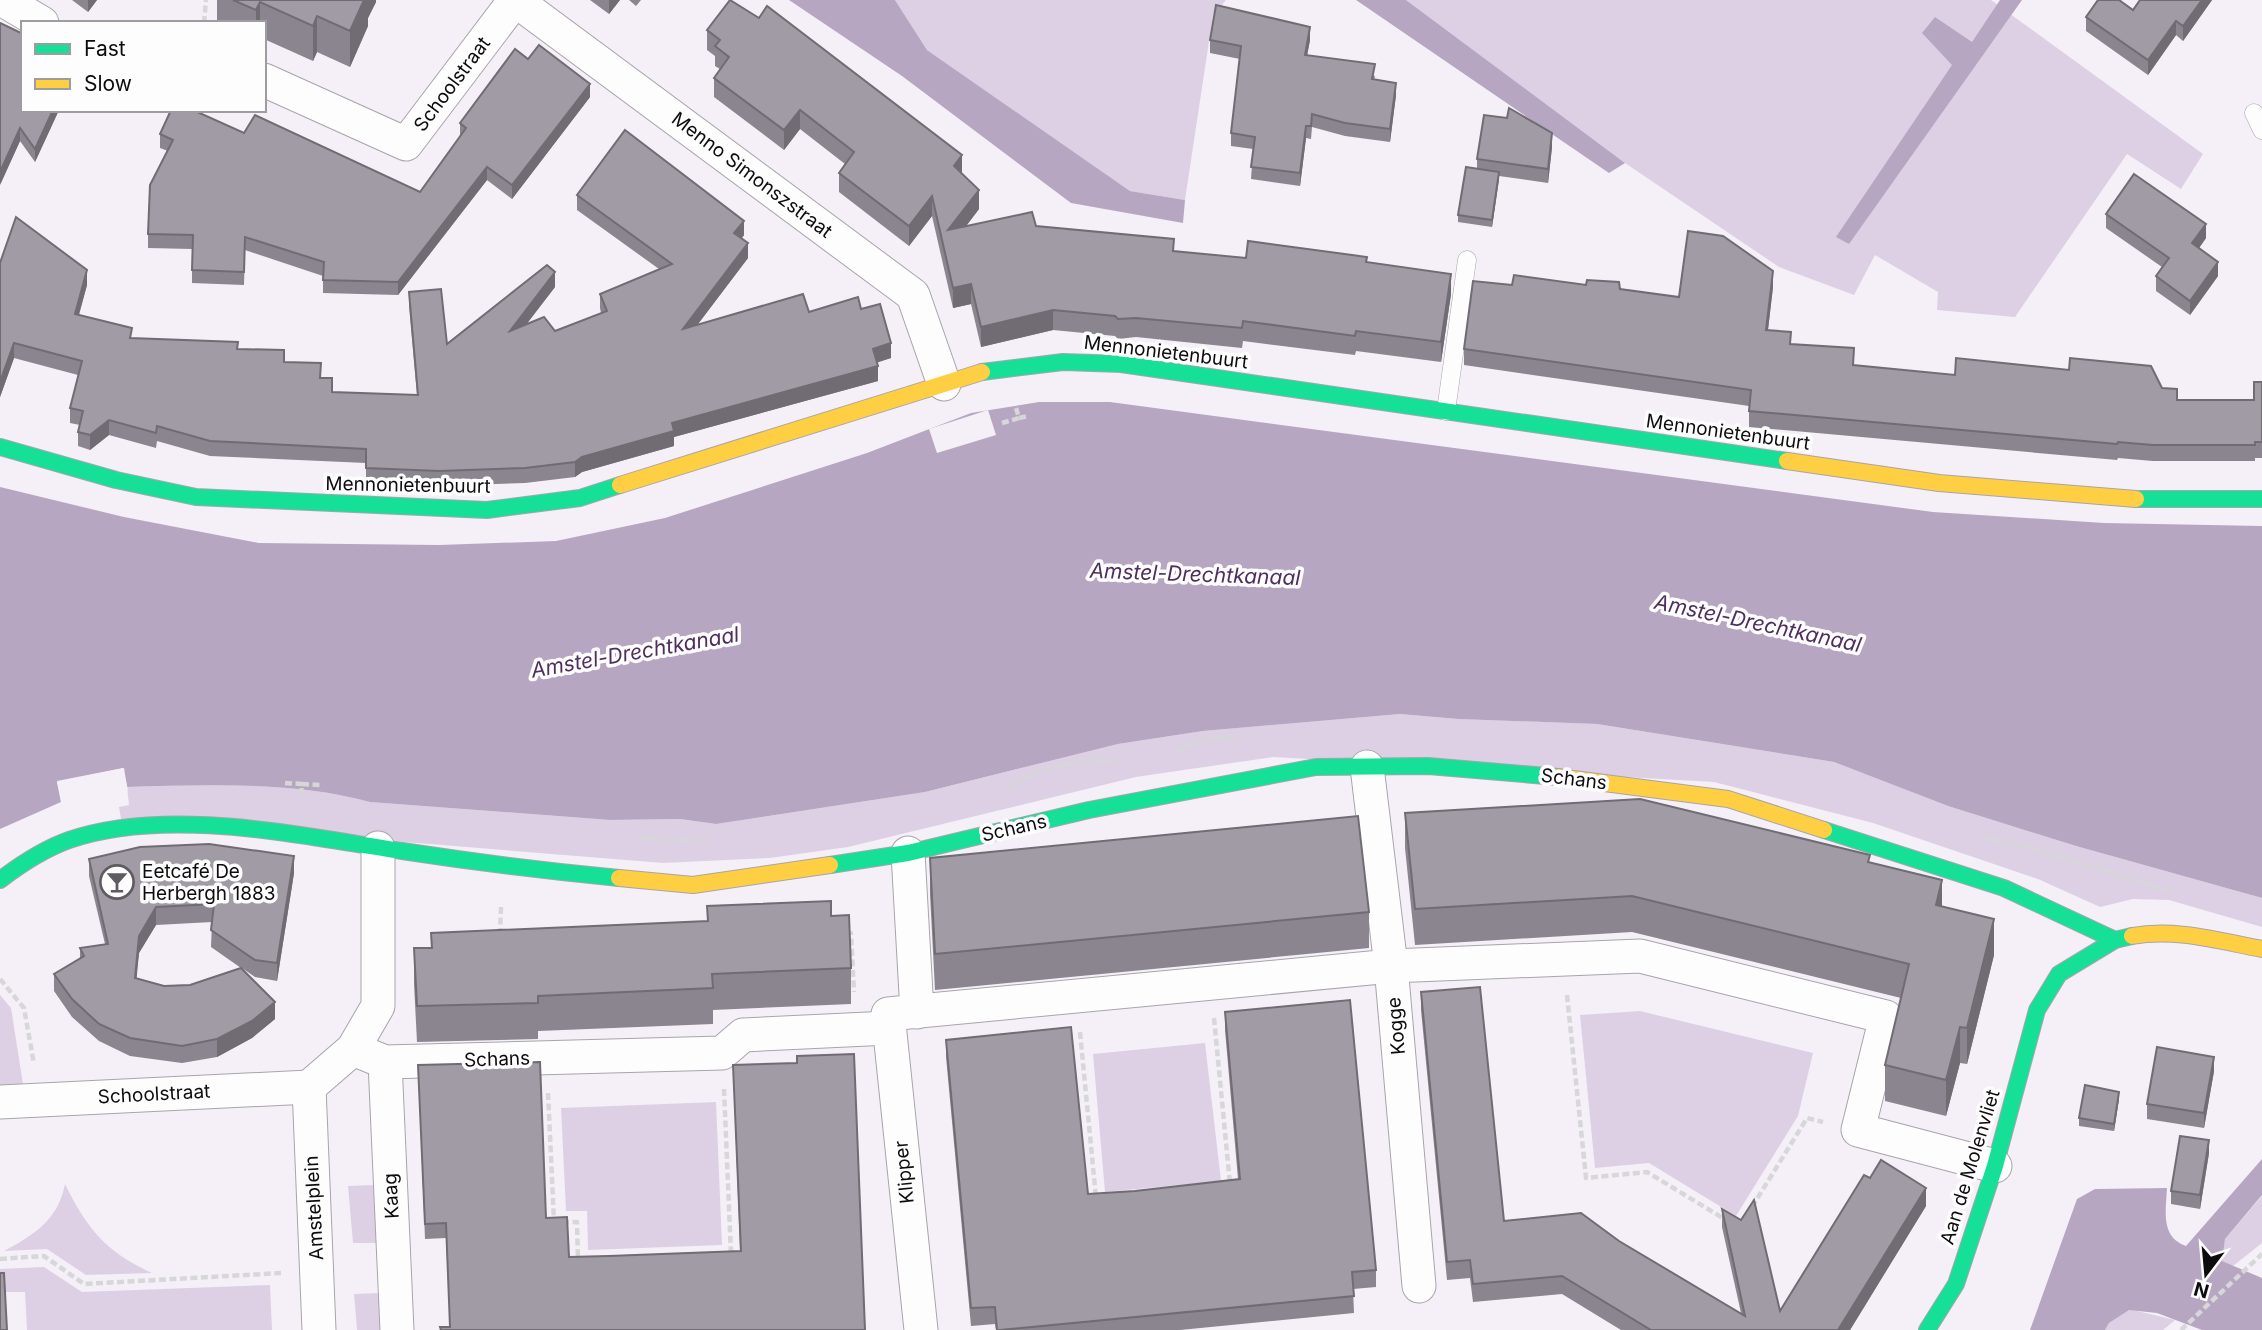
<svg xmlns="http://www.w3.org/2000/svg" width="2262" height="1330" viewBox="0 0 2262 1330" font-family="Inter,sans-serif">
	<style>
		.green { fill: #ddd0e5 }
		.water { fill: #b7a6c1 }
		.pier { fill: #f5f0f8 }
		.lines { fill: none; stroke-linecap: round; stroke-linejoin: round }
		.lane-casing { stroke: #a8a4aa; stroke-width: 19 }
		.street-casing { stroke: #a8a4aa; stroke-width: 35 }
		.fast-casing { stroke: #a8a4aa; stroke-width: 18 }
		.slow-casing { stroke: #a8a4aa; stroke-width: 18 }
		.path { stroke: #d7d6d9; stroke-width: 4.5; stroke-dasharray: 7 3.5; stroke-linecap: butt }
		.lane { stroke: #fefdfe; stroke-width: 18 }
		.street { stroke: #fefdfe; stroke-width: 33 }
		.fast { stroke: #16e098; stroke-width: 16 }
		.slow { stroke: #ffcf43; stroke-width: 16 }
		.wall { fill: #8a858e; fill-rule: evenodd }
		.shaded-wall { fill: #716c74 }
		.building { fill: #a19ba5; stroke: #716c74; stroke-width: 2 }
		.labels { text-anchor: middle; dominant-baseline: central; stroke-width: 7; stroke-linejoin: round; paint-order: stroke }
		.street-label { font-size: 19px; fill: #0e0b0f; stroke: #fdfdfd }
		.poi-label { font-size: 19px; fill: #0e0b0f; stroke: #fdfdfd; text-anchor: start }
		.water-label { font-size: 21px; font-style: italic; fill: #4d2e5d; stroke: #fdfdfd }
	</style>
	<rect width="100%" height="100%" fill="#f5f0f8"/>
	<g class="green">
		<polygon points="895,0 1226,0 1213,15 1185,200 1130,191 927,50"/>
		<polygon points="1406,0 1991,0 2203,154 2181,189 2127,154 2015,317 1937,310 1938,292 1875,255 1854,295 1779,267 1625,163"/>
		<path d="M1400,714l58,5 139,5 237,38 114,44 128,40 186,52v29l-93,-27 -36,-1 -33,8 -62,-28 -165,-56 -159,-41 -441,-25 -137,20 -288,70 -78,11 -107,5 -542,-44 -2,-12 10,-2 -2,-18c81,-2 165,-6 243,15l240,18 70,-1 36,5 209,-32 193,-48 85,-13z"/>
		<polygon points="0,995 11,1008 23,1084 0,1085"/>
		<polygon points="1640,1011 1813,1053 1798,1116 1736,1216 1649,1163 1595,1168 1580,1015"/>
		<polygon points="1205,1043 1221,1181 1105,1192 1093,1054"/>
		<polygon points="716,1102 722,1245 588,1250 587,1211 566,1211 561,1108"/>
		<path d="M65,1184c22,45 41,68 87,89l-66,2 -39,-26 -43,2c30,-16 54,-31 61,-67z"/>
		<polygon points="374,1185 377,1243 353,1243 348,1186"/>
		<polygon points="2262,1196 2262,1243 2233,1266 2221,1261 2225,1239"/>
		<polygon points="44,1267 82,1292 270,1285 272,1330 27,1330 25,1292 0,1292 0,1269"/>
		<polygon points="380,1293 382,1330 357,1330 354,1294"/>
		<polygon points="2129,1309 2175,1320 2163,1330 2105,1330 2109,1323"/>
	</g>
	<g class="water">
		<polygon points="789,0 895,0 927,50 1130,191 1185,200 1183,223 1071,203 902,76"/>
		<polygon points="1356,0 1406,0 1625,163 1609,173"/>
		<polygon points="2000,0 2022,0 1849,244 1836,237 1952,65 1922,33 1935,17 1972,42"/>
		<path d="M1039,402h71l823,110 171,11 158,3v372l-186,-52 -128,-40 -114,-44 -237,-38 -139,-5 -58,-5 -197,17 -85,13 -193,48 -209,32 -36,-5 -70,1 -240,-18c-78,-21 -162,-17 -243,-15l-3,-19 -67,14 4,20 -61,27v-342l124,30 135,26 180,2 117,-4 109,-23 202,-65 104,-40z"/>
		<path d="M2262,1159v36l-37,44 -3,22 40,17v52h-60l-45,-17 -28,-3 -20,13 -4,7h-75l47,-131 18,-10 72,-1c-1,22 -7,49 19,58z"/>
	</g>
	<g class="pier">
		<polygon points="988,410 996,435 937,453 929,429"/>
		<polygon points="123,768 128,790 124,788 121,772 61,784 64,802 62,806 57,781"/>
	</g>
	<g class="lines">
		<g class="lane-casing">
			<g id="lane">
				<polyline points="2254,113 2262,130"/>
				<polyline points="1446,411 1467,260"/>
			</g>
		</g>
		<g class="street-casing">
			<g id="street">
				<polyline points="3,0 42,23"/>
				<polyline points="515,0 913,295 944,384"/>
				<polyline points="264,80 406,144 515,0"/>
				<polyline points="1367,767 1391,966 1419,1286"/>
				<polyline points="908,853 917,1012"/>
				<polyline points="353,1049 385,1062 722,1053 743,1035 889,1028"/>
				<polyline points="385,1062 397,1330"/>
				<polyline points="309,1087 353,1049 378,1006 378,848"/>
				<polyline points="309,1087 319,1330"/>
				<polyline points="0,1102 309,1087"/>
				<polyline points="921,1330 888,1014 1391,966 1640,956 1886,1017 1858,1130 1995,1166"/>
			</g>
		</g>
		<g class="fast-casing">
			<g id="fast">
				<polyline points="982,372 1063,362 1121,364 1787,461"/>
				<polyline points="0,447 116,480 196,497 487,510 580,498 620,485"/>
				<polyline points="2136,499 2262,499"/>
				<polyline points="1824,830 2004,888 2115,940"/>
				<polyline points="830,865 908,853 1089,810 1316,767 1428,766 1558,777"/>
				<path d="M0,880c21,-16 44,-31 69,-40 99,-34 232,-4 333,11 72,11 144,20 217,27"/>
				<polyline points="1927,1330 1956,1284 1995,1166 2037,1010 2059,974 2115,940 2132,936"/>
			</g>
		</g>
		<g class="slow-casing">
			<g id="slow">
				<polyline points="1787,461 1939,483 2136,499"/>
				<polyline points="620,485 982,372"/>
				<polyline points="1558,777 1728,799 1824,830"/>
				<polyline points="619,878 693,885 830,865"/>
				<path d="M2132,936c44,-8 87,5 130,13"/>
			</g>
		</g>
		<g class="path">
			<polyline points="204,23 206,0"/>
			<polyline points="1016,408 1019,418 1028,416"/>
			<polyline points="1002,423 1019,418"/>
			<polyline points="1177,751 1209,738 1239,739"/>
			<polyline points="285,783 302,784 301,795"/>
			<polyline points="302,784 320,785"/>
			<path d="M1006,787c32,-17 76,-32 112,-24"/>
			<polyline points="1983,837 2024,846 2170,891"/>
			<polyline points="639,838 707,841"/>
			<polyline points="846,933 851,933 854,992"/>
			<polyline points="500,935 501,906"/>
			<polyline points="0,979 24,1008 34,1064"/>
			<polyline points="1567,995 1586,1178 1647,1172 1726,1220"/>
			<polyline points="1214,1018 1230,1184"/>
			<polyline points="1080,1032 1096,1198"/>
			<polyline points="724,1089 731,1255"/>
			<polyline points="548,1093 554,1221"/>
			<polyline points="1752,1207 1807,1118 1823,1122"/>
			<polyline points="562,1222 577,1222 578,1261"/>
			<polyline points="0,1259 44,1256 84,1284 281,1273"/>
			<polyline points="2181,1330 2262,1254"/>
		</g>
		<use href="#lane" class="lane"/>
		<use href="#street" class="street"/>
		<use href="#fast" class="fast"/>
		<use href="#slow" class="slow"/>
	</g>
	<g class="wall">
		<polygon points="72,0 97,0 88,12"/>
		<polygon points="217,0 376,0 376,2 368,18 368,26 350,67 317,52 313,61 264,39 264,23 217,23"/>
		<polygon points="590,0 620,0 609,14"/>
		<polygon points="629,0 641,0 636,6"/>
		<polygon points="2140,0 2212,0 2183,41 2176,35 2148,75 2086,31 2086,17 2133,10"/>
		<polygon points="707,30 962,174 979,209 966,226 1036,226 1174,251 1246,258 1367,262 1451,294 1441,362 1356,351 1355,355 1243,341 1242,348 1136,337 1118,339 1115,336 1053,330 981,347 971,304 953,308 932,216 909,246 839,192 839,173 845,164 800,129 784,150 714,97 714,78 720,69 715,66 715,56 707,50"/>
		<polygon points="1210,40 1310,40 1307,55 1375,76 1374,80 1396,95 1390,142 1345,136 1312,127 1311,139 1306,138 1300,186 1251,179 1253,149 1231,146 1231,133 1240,59 1210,53"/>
		<polygon points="528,59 590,97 512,199 487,180 398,295 323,293 323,276 245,250 244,285 192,283 192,249 148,248 148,234 168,151 160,148 160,134 244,133 420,192 460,137 460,123"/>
		<polygon points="23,110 59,110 35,162 20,141 0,185"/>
		<polygon points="1552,147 1548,183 1499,176 1492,227 1458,222 1458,215 1477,169 1477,159"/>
		<polygon points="577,195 744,235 742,238 748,258 697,325 809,312 861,309 891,358 877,362 878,381 674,437 674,446 582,472 575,477 525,483 439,486 366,483 366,463 210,456 157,441 156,448 109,435 90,450 78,446 78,432 80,425 70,423 70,408 78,375 14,358 0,397 0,263 87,285 79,315 132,338 238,349 284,362 321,378 332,392 417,395 409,306 409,292 447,344 555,287 526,324 555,331 601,313 600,308 600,294 659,269 577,210"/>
		<polygon points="2106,214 2206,238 2199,248 2218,276 2190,315 2156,291 2156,276 2162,267 2106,228"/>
		<polygon points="1512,285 1620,289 1679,297 1773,287 1768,330 1791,344 1854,365 1955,375 2162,388 2177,400 2254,400 2262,382 2262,458 2255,458 2255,461 2153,461 2118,458 2117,460 1749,427 1749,406 1464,365 1464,349"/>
		<polygon points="1405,813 1870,863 1942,906 1994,955 1967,1064 1960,1063 1946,1116 1885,1101 1885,1065 1901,998 1632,932 1415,945 1405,848"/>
		<polygon points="930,858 1369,912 1369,948 935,990 930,894"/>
		<path d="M89,859l205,14 -17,108 -22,-4 -13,-9 33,51 -23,19 -35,19 -35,6 -52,-7 -31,-15 -27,-24 -18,-26v-17l26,-16v-10l25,-4 -16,-68zM212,922l-1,25 30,21 -51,17 -26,1 -28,-8 3,-25 17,-28z"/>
		<polygon points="707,906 831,916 851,968 851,1004 713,1010 713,1024 538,1031 538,1039 417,1042 414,984 414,948 431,948 431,933 707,921"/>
		<polygon points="1421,992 1504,1221 1619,1241 1741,1313 1722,1227 1722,1209 1780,1311 1870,1178 1926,1206 1850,1330 1621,1330 1562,1294 1473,1302 1470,1278 1447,1280 1421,1010"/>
		<polygon points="1225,1012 1376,1270 1376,1287 1353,1289 1354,1313 1180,1330 996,1330 995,1324 971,1326 946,1057 946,1040 1088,1194 1135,1191 1238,1179 1225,1030"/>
		<polygon points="418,1065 546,1218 569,1257 740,1251 733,1065 865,1330 450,1327 446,1238 425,1239"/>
		<polygon points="2214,1071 2204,1128 2147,1119 2147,1104"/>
		<polygon points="2119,1099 2114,1131 2079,1126 2079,1118"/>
		<polygon points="2209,1153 2200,1209 2171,1204 2171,1191"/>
	</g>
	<g class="shaded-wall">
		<polygon points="88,0 97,0 88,12"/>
		<polygon points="364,0 376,0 376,2 368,18 368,26 350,67 350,31"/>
		<polygon points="609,0 620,0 609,14"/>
		<polygon points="2202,0 2212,0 2183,41 2183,26"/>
		<polygon points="260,2 260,23 256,23 256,10"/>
		<polygon points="317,16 317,52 313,61 313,26"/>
		<polygon points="2176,21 2176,35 2148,75 2148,60"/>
		<polygon points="1310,27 1310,40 1305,67 1305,55"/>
		<polygon points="1396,83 1396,95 1390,142 1390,129"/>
		<polygon points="590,84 590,97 512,199 512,185"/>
		<polygon points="53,110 59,110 35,162 35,149"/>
		<polygon points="800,110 800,129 784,150 784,130"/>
		<polygon points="1306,126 1306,138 1300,186 1300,173"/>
		<polygon points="20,128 20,141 0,185 0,172"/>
		<polygon points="1552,133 1552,147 1548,183 1548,169"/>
		<polygon points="962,155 962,175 954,166"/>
		<polygon points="487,167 487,180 398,295 398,282"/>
		<polygon points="1499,172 1499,180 1492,227 1492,220"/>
		<polygon points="979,190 979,209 948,250 948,230"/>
		<polygon points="932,196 932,216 909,246 909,226"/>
		<polygon points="744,221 744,235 734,248 734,233"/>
		<polygon points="2206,224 2206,238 2192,258 2192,243"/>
		<polygon points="748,243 748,258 683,344 683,329"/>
		<polygon points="2218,262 2218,276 2190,315 2190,301"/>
		<polygon points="87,270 87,285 75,328 75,314"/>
		<polygon points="1773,271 1773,287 1766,346 1766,330"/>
		<polygon points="555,272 555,287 510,346 510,331"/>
		<polygon points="1451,274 1451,294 1441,362 1441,342"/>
		<polygon points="971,284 971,304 953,308 953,288"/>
		<polygon points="1053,310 1053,330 981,347 981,327"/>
		<polygon points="14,343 14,358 0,397 0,382"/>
		<polygon points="891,343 891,358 873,364 873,349"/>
		<polygon points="878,366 878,381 674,437 674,446 582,472 575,477 575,462 582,457 672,423"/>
		<polygon points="109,420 109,435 90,450 90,435"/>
		<polygon points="294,856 294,873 277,981 277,963"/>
		<polygon points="1942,880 1942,916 1936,905"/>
		<polygon points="156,907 156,925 139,953 135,995 135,978 139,936"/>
		<polygon points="1994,919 1994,955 1967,1064 1967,1028"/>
		<polygon points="275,1002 275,1019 252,1038 217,1057 217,1039"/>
		<polygon points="1960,1027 1960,1063 1946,1116 1946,1080"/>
		<polygon points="2214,1057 2214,1071 2204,1128 2204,1113"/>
		<polygon points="2119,1092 2119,1099 2114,1131 2114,1124"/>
		<polygon points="2209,1140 2209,1153 2200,1209 2200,1195"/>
		<polygon points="1926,1188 1926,1206 1850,1330 1838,1330"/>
	</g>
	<g class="building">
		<polygon points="233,0 364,0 350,31 317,16 313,26 260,2 256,10"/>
		<polygon points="730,0 759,18 767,6 962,155 954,166 979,190 948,230 1032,212 1036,226 1174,239 1173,251 1246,258 1248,241 1367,257 1366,262 1451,274 1441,342 1356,331 1355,336 1243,321 1242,328 1136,318 1118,319 1115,316 1053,310 981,327 971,284 953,288 932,196 909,226 839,173 854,152 800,110 784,130 714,78 729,57 715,46 720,40 707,30"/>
		<polygon points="2098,0 2119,0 2133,10 2140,0 2202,0 2183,26 2176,21 2148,60 2086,17"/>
		<polygon points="1216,5 1310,27 1305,55 1375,64 1372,79 1396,83 1390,129 1345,123 1312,114 1311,126 1306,126 1300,173 1251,167 1255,137 1231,133 1241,46 1210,40"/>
		<polygon points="0,23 23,34 23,110 53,110 35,149 20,128 0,172"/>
		<polygon points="539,45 590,84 512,185 487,167 398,282 323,280 324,262 245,237 244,272 192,270 193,235 148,234 150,185 173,140 160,134 171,110 193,110 244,133 255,115 420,192 466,128 460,123 515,49 528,59"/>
		<polygon points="1509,108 1552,133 1548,169 1477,159 1484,115 1507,118"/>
		<polygon points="625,130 744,221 734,233 748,243 683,329 803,294 809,312 858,297 861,309 880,304 891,343 873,349 878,366 672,423 674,431 582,457 575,462 525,468 439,471 366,468 366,449 210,441 157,426 156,433 109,420 90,435 78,432 83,411 70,408 82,361 14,343 0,382 0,263 16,217 87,270 75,314 132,328 130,338 238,342 237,349 284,350 284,362 321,363 320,378 332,378 332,392 418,395 409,292 441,289 447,344 547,265 555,272 510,331 544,317 555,331 607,311 600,294 672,264 577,195"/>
		<polygon points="1466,167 1499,172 1492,220 1458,215"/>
		<polygon points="2134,174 2206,224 2192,243 2218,262 2190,301 2156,276 2169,258 2106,214"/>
		<polygon points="1688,231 1723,236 1773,271 1766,330 1791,332 1790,344 1854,348 1853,365 1955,375 1956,358 2069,370 2070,358 2151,366 2162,388 2177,389 2177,400 2254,400 2254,382 2262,382 2262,442 2255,442 2255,445 2153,445 2118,442 2117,444 1749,411 1751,390 1464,349 1473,281 1512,285 1514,275 1586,285 1587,280 1619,282 1620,289 1679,297"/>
		<polygon points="1640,799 1870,855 1868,862 1942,880 1936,905 1994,919 1967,1028 1960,1027 1946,1080 1885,1065 1909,964 1632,896 1415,909 1405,813"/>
		<polygon points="1358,816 1369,912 935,954 930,858"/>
		<polygon points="209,844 294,856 277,963 255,960 211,930 214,904 156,907 139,936 135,978 164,986 190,985 241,968 275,1002 252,1021 217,1039 182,1046 130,1038 99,1024 72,999 54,974 84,956 80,948 108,944 89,859 140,847"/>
		<polygon points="831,901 831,916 849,915 851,968 712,974 713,988 538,996 538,1003 417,1006 414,948 432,948 431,933 708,921 707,906"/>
		<polygon points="1480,987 1504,1221 1581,1213 1619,1241 1745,1316 1722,1209 1741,1220 1754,1200 1780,1311 1864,1175 1870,1178 1881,1160 1926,1188 1838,1330 1651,1330 1562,1276 1473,1284 1470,1260 1447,1262 1421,992"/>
		<polygon points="1350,1000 1376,1270 1352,1272 1354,1296 1000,1330 997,1330 995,1307 971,1308 946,1040 1071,1027 1088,1194 1135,1191 1240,1179 1225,1012"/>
		<polygon points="2157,1047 2214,1057 2204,1113 2147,1104"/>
		<polygon points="854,1054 865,1330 441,1330 440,1327 450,1327 446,1223 425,1224 418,1065 540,1062 546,1218 567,1217 569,1257 609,1256 741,1251 733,1065 797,1063 797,1056"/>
		<polygon points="2085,1085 2119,1092 2114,1124 2079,1118"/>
		<polygon points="2180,1136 2209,1140 2200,1195 2171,1191"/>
		<polygon points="0,1273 4,1273 7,1330 0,1330"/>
	</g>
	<defs>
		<g id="bar-ring" transform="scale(1.75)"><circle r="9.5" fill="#fdfdfd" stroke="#5f5b61" stroke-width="1.5"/><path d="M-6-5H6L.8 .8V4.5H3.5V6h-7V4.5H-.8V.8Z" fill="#5f5b61"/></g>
	</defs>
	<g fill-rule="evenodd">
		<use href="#bar-ring" x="117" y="882"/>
	</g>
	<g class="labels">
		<g class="street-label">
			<text transform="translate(452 84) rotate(-53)">Schoolstraat</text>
			<text transform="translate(752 175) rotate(37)">Menno Simonszstraat</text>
			<text transform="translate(1166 352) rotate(7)">Mennonietenbuurt</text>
			<text transform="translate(1728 432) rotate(8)">Mennonietenbuurt</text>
			<text transform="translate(408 485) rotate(1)">Mennonietenbuurt</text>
			<text transform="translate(1574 779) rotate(7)">Schans</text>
			<text transform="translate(1014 828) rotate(-13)">Schans</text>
			<text transform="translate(1396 1026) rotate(-95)">Kogge</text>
			<text transform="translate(497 1059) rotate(-2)">Schans</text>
			<text transform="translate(154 1094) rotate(-3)">Schoolstraat</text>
			<text transform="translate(1970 1167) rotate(-73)">Aan de Molenvliet</text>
			<text transform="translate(904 1172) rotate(-96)">Klipper</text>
			<text transform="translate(391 1196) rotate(-93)">Kaag</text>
			<text transform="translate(314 1208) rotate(-93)">Amstelplein</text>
		</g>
		<g class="poi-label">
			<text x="142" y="871">Eetcafé De<tspan x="142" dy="22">Herbergh 1883</tspan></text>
		</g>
		<g class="water-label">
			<text transform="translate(1195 574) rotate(2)">Amstel-Drechtkanaal</text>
			<text transform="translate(1758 623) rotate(12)">Amstel-Drechtkanaal</text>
			<text transform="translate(635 652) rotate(-10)">Amstel-Drechtkanaal</text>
		</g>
	</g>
	<rect x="21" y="21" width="245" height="91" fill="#fdfdfd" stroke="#9d9c9e" stroke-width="2"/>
	<rect x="35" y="44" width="35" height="10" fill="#16e098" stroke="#9d9c9e" stroke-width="2"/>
	<text x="84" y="56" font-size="21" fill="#0e0b0f">Fast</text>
	<rect x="35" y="79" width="35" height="10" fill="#ffcf43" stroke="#9d9c9e" stroke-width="2"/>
	<text x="84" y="91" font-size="21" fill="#0e0b0f">Slow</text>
	<g transform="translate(2206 1274) rotate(196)" stroke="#fdfdfd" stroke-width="5" paint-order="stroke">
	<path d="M0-5L12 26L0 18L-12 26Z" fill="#0e0b0f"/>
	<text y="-10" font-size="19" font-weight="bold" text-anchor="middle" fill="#0e0b0f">N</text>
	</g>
</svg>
